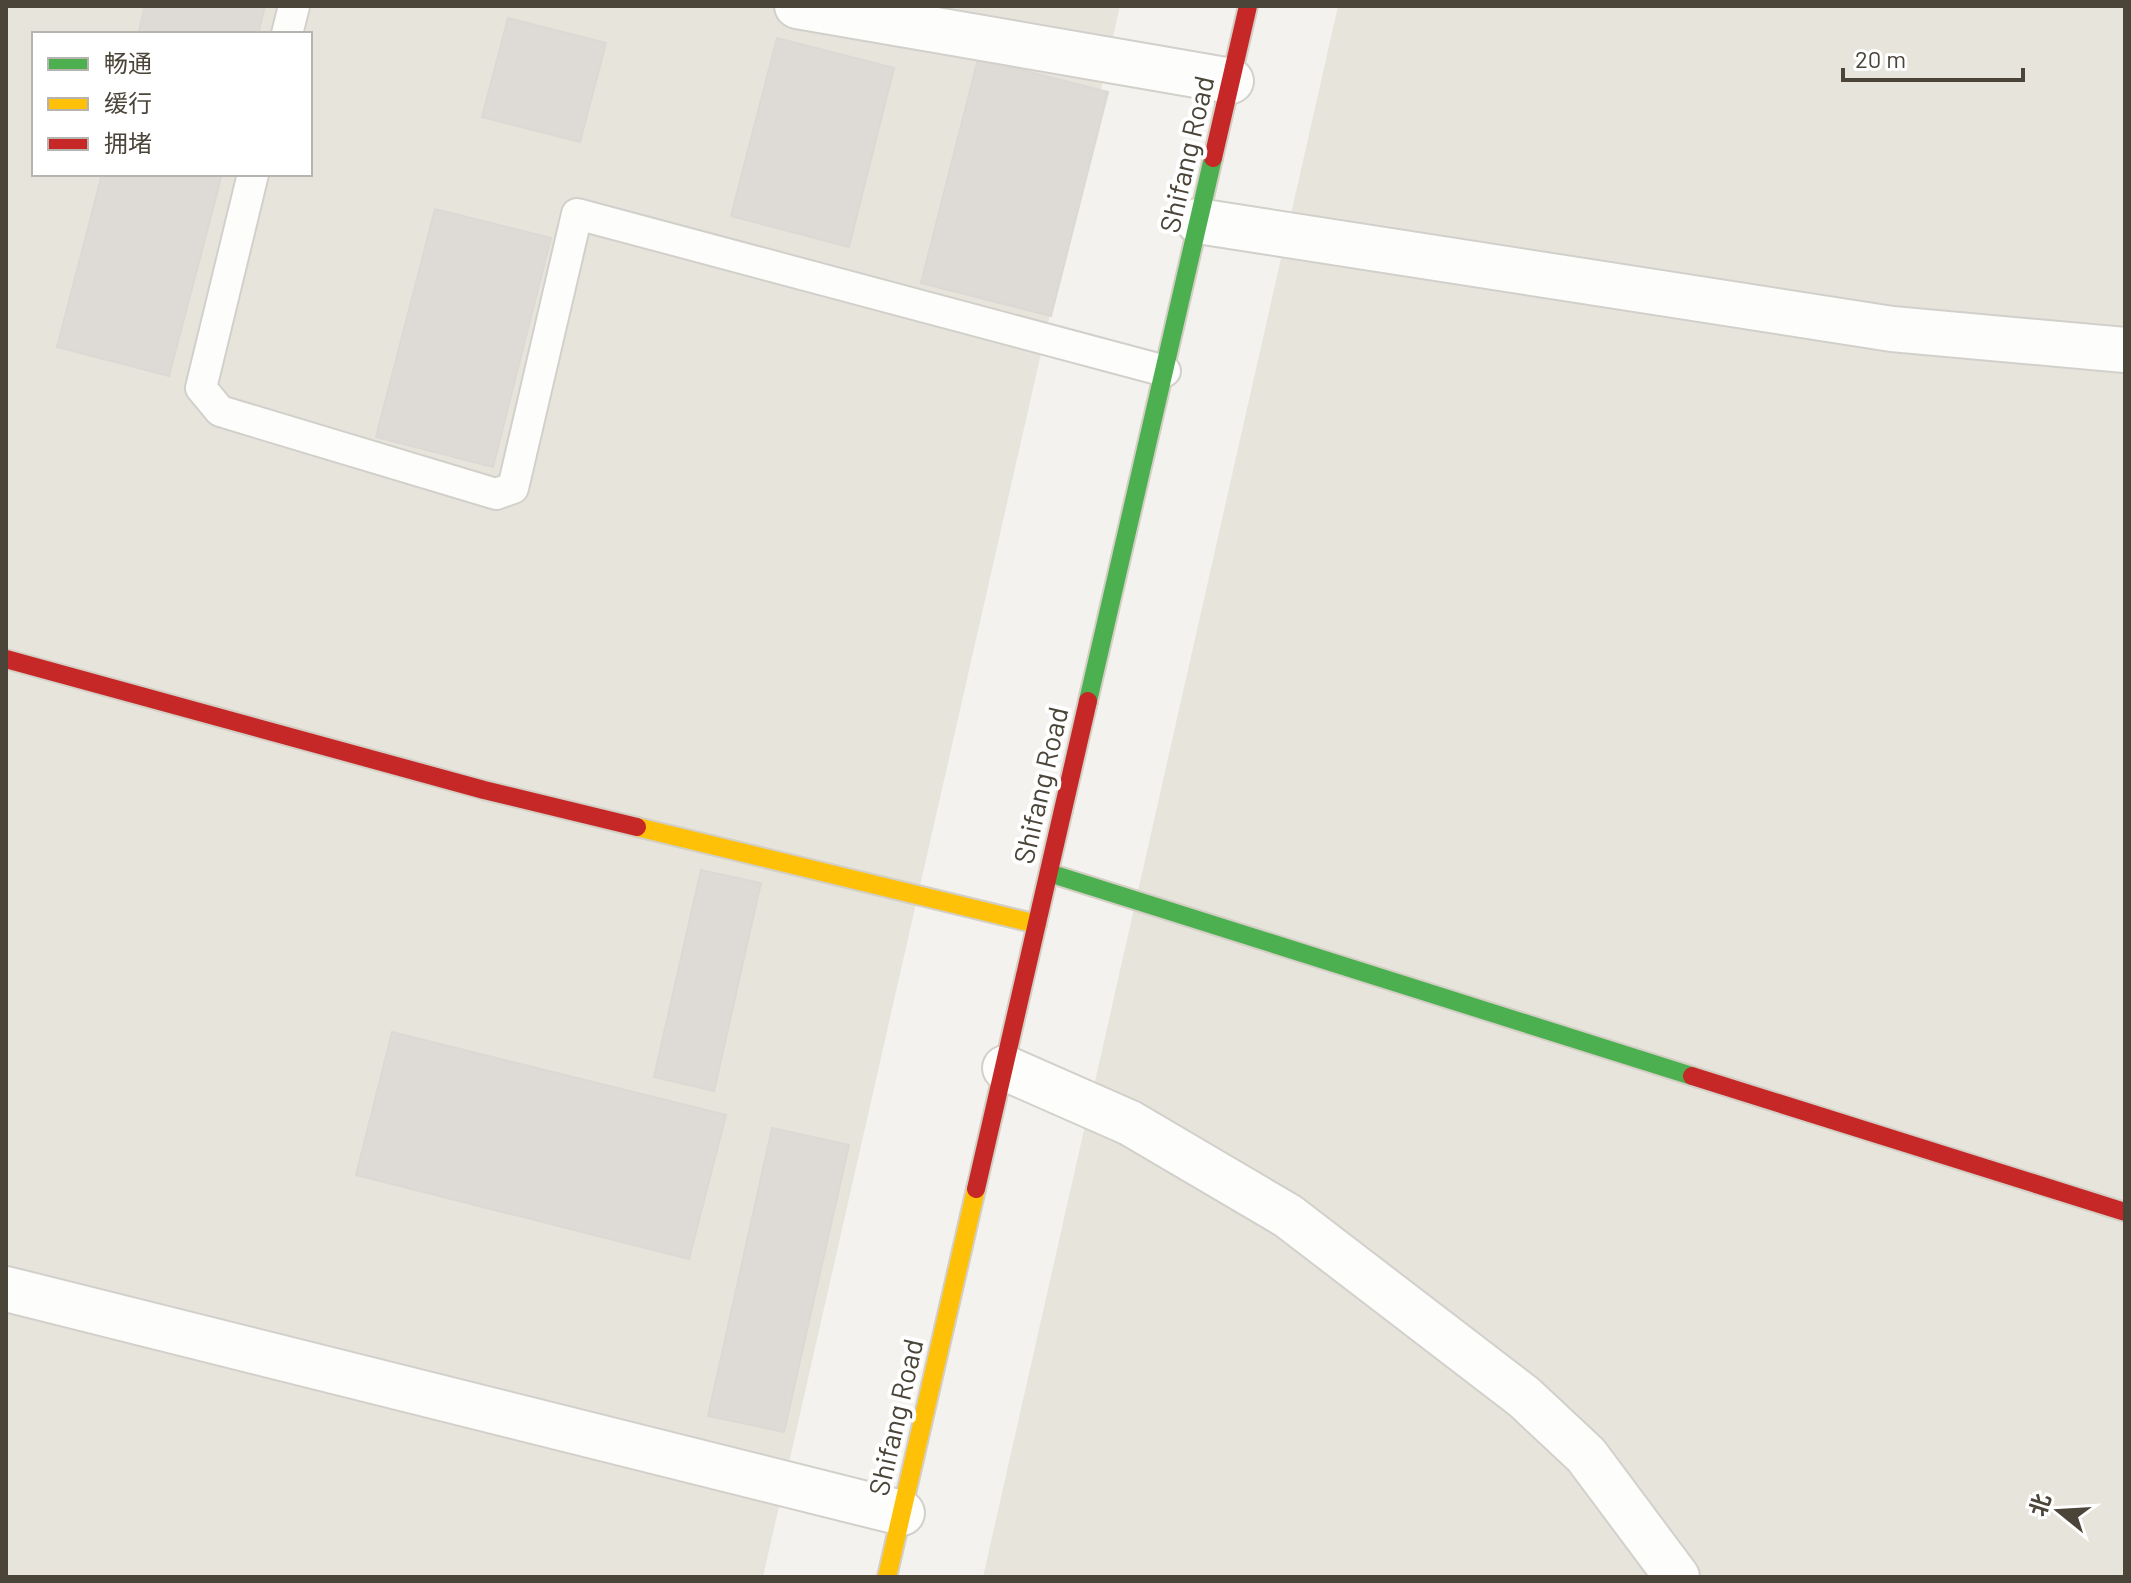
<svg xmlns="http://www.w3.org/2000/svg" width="2131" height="1583" viewBox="0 0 2131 1583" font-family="Barlow,'Noto Sans SC',sans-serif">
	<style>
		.residential { fill: #e7e4dc; fill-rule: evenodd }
		.building { fill: #dedbd6; stroke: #dcd9d4; stroke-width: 2 }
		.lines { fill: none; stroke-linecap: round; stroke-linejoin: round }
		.lane-casing { stroke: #d2d0cb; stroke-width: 34 }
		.street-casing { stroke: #d2d0cb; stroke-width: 48 }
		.fast-casing { stroke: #d3cfc5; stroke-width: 22 }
		.slow-casing { stroke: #d3cfc5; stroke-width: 22 }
		.jam-casing { stroke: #d3cfc5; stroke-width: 22 }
		.lane { stroke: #fdfdfc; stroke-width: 30 }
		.street { stroke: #fdfdfc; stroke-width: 44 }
		.fast { stroke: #4caf50; stroke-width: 18 }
		.slow { stroke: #ffc107; stroke-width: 18 }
		.jam { stroke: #c62828; stroke-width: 18 }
		.labels { text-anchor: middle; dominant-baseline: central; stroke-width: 8; stroke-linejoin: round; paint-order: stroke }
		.street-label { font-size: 28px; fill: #4b4439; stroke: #fff }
	</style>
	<rect width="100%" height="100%" fill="#f4f2ee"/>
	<g class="residential">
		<path d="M6,6h1114l-357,1571h-757zM34,34h276v140h-276z"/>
		<polygon points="1338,6 2125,6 2125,1577 983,1577"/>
	</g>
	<g class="building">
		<polygon points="145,6 265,6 258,34 138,34"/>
		<polygon points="508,18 606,43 580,142 482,117"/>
		<polygon points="777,38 894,68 849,247 731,216"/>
		<polygon points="978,59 1108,92 1051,316 921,283"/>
		<polygon points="102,174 222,174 169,376 57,347"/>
		<polygon points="435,209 551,238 493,467 376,437"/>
		<polygon points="701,870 761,883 714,1091 654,1077"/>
		<polygon points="392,1032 726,1115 689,1259 356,1175"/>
		<polygon points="772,1128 849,1145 784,1432 708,1416"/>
	</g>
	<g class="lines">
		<g class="lane-casing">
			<g id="lane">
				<polyline points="287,34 294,6"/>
				<polyline points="253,174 201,388 220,411 496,494 513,488 577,214 1165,371"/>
			</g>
		</g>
		<g class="street-casing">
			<g id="street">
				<polyline points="797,6 1231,81"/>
				<polyline points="1198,221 1892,329 2125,350"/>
				<polyline points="1005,1068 1130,1123 1288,1216 1524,1397 1586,1455 1677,1577"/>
				<polyline points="6,1289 902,1513"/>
			</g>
		</g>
		<g class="fast-casing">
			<g id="fast">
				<polyline points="1088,701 1213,158"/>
				<polyline points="1049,873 1692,1076"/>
			</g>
		</g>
		<g class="slow-casing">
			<g id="slow">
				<polyline points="637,827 1037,924"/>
				<polyline points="887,1577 976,1189"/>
			</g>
		</g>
		<g class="jam-casing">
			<g id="jam">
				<polyline points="1213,158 1248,6"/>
				<polyline points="6,659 484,790 637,827"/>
				<polyline points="1692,1076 2125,1212"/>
				<polyline points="976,1189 1088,701"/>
			</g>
		</g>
		<use href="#lane" class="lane"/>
		<use href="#street" class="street"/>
		<use href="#fast" class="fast"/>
		<use href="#slow" class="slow"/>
		<use href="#jam" class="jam"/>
	</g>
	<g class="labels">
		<g class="street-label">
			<text transform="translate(1186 154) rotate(-77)">Shifang Road</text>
			<text transform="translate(1040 785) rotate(-77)">Shifang Road</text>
			<text transform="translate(895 1417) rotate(-77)">Shifang Road</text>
		</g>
	</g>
	<rect width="2131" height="1583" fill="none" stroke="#4b4439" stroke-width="16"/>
	<rect x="32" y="32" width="280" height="144" fill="#ffffff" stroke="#b7b4b0" stroke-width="2"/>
	<rect x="48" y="58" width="40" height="12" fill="#4caf50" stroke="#b7b4b0" stroke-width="2"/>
	<text x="104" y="72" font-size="24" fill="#4b4439">畅通</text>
	<rect x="48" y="98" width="40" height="12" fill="#ffc107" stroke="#b7b4b0" stroke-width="2"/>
	<text x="104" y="112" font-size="24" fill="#4b4439">缓行</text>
	<rect x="48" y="138" width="40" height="12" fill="#c62828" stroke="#b7b4b0" stroke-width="2"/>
	<text x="104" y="152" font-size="24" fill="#4b4439">拥堵</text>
	<g transform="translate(2059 1511) rotate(288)" stroke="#ffffff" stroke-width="6" paint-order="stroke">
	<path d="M0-6L14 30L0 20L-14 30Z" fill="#4b4439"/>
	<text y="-12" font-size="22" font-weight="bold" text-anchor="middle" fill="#4b4439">北</text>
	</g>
	<path d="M1843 68v12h180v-12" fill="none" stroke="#4b4439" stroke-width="4"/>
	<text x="1855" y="68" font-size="24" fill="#4b4439" stroke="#ffffff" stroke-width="6" paint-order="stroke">20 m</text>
</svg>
